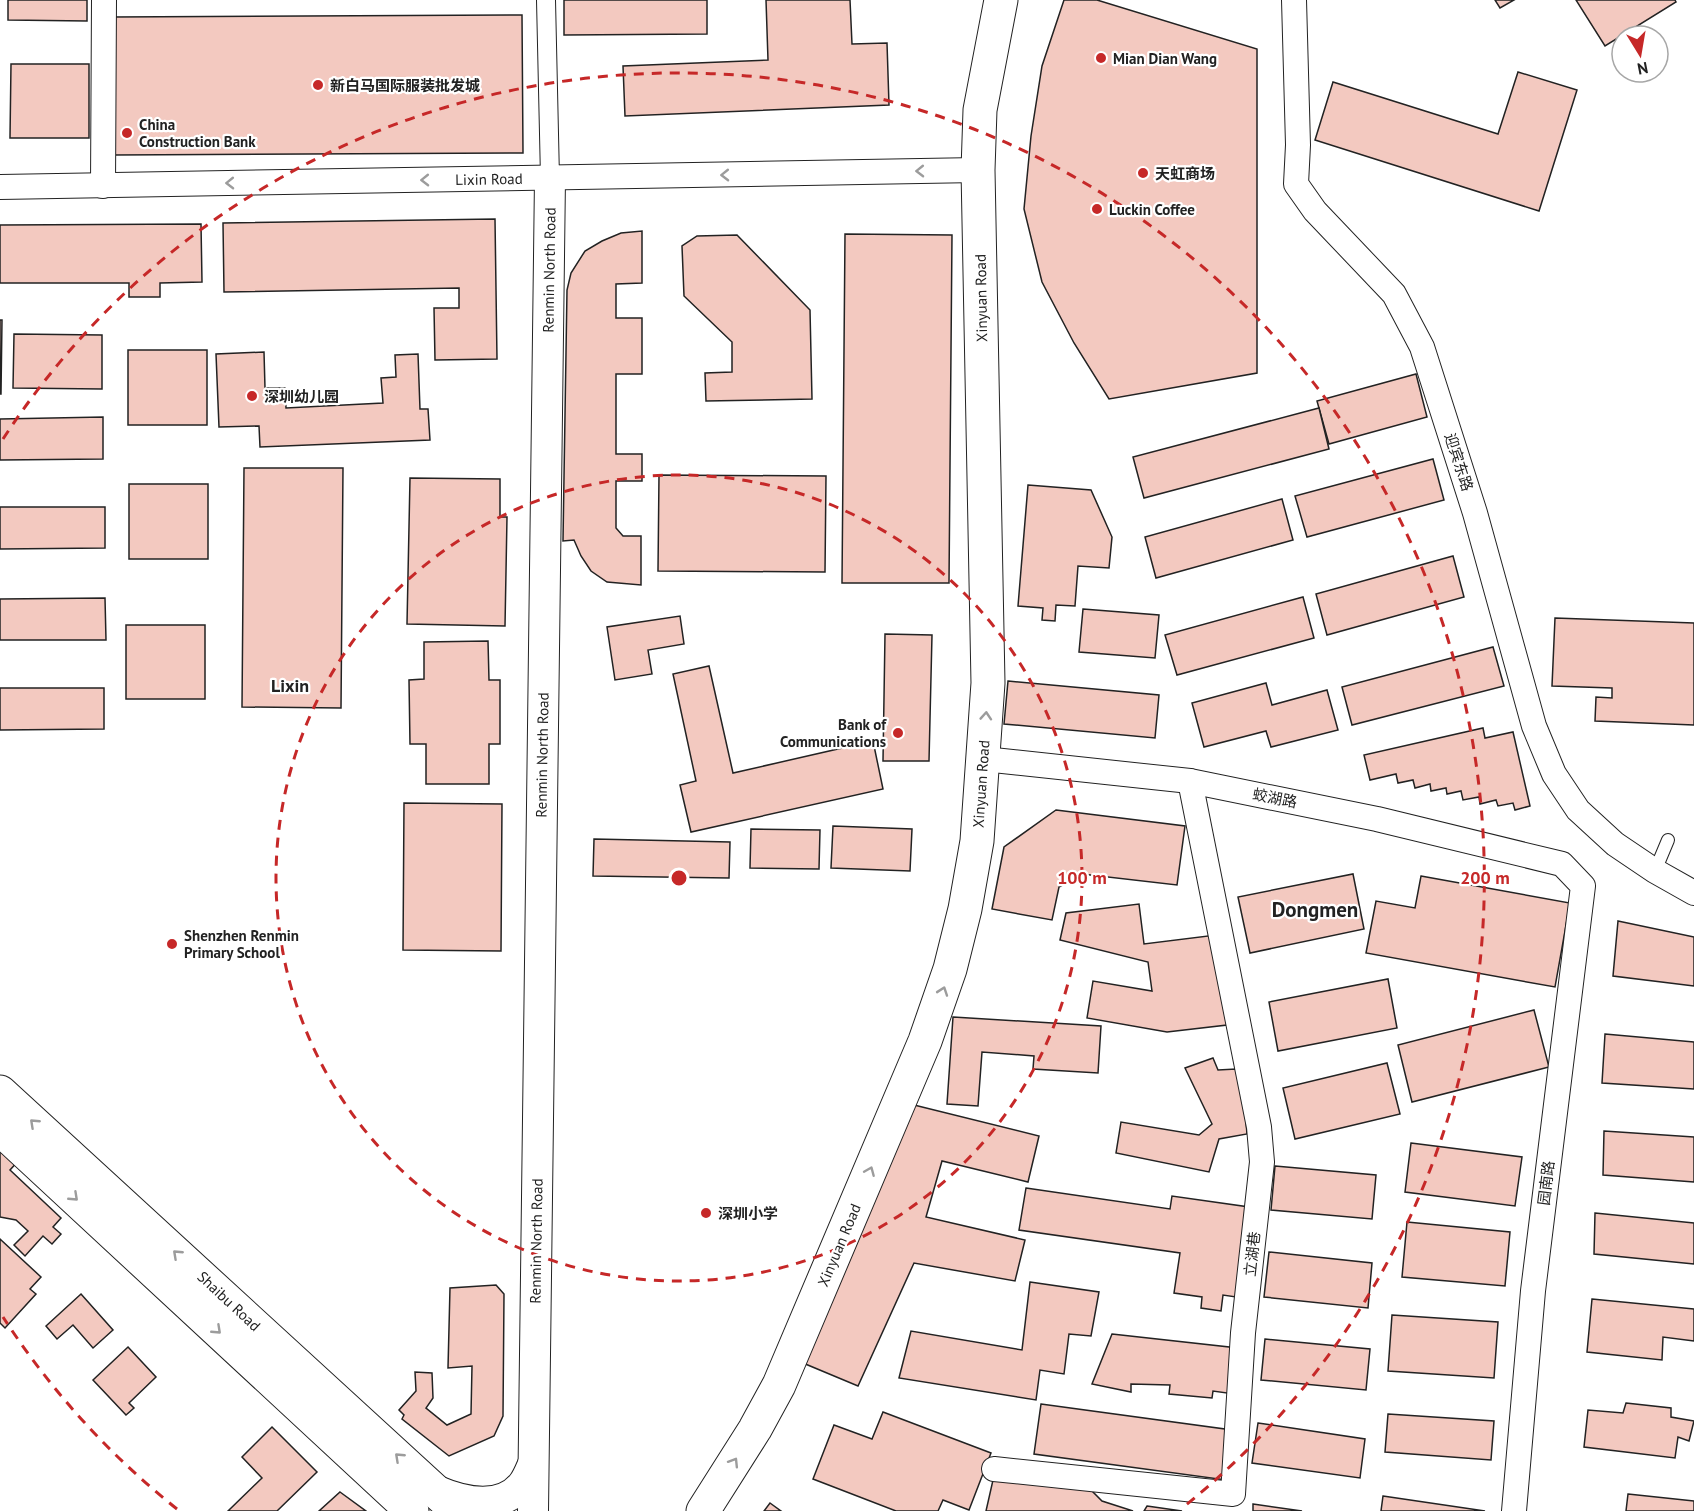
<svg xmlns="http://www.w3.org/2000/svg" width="1694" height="1511" viewBox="0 0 1694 1511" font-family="'PT Sans','Noto Sans SC',sans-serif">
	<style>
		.building { fill: #f3c9c0; stroke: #222; stroke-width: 1.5 }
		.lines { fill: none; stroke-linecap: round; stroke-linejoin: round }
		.service-casing { stroke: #222; stroke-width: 14 }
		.pedestrian-casing { stroke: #222; stroke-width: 20 }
		.minor-casing { stroke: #222; stroke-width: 26 }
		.tertiary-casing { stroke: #222; stroke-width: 32 }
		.secondary-casing { stroke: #222; stroke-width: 35 }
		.service { stroke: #fff; stroke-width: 12 }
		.pedestrian { stroke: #fff; stroke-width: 18 }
		.minor { stroke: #fff; stroke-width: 24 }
		.tertiary { stroke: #fff; stroke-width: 30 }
		.secondary { stroke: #fff; stroke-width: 33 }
		.oneway { stroke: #9c9c9c }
		.ring { fill: none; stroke: #c62828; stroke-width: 3; stroke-dasharray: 10 8 }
		.poi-dot { fill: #c62828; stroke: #fff; stroke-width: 2 }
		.labels { text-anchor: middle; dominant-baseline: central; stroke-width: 4.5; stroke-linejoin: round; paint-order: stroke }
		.poi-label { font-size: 15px; font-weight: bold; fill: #222; stroke: #fff; text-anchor: start }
		.street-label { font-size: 15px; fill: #222; stroke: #fff }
		.quarter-label { font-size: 18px; font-weight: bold; fill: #222; stroke: #fff }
		.district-label { font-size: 21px; font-weight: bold; fill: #222; stroke: #fff }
		.centre { fill: #c62828; stroke: #fff; stroke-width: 3 }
		.ring-label { font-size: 18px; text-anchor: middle; font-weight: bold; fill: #c62828; stroke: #fff; stroke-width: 4.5; stroke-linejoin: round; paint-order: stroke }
	</style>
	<rect width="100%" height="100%" fill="#fff"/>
	<g class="building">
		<polygon points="8,0 87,0 87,21 8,20"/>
		<polygon points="564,0 707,0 707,34 564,35"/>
		<polygon points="766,0 850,0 852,44 887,43 889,105 625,116 623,66 768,60"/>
		<polygon points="1064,0 1097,0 1257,49 1257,373 1109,399 1074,343 1042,282 1024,209 1031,136 1042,66"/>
		<polygon points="1495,0 1514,0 1500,8"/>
		<polygon points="1576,0 1675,0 1676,2 1605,46"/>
		<polygon points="522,15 523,153 113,155 112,17"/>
		<polygon points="11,64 89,64 89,138 10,138"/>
		<polygon points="1518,72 1577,90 1539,211 1315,140 1333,82 1498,134"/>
		<polygon points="495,219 497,359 435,360 434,308 459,308 459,288 224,292 223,223"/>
		<polygon points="201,224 202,282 160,283 160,297 129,297 129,283 0,283 0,225"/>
		<polygon points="642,231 642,283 616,284 616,318 642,318 642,374 616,374 616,454 642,454 642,481 616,481 616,528 623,536 641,536 641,585 607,582 591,571 581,556 574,540 563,541 567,290 571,273 585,251 602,241 621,233"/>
		<polygon points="845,234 952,235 949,583 842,583"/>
		<polygon points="737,235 810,310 812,399 706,401 705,373 732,372 732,342 684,296 682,246 697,236"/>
		<polygon points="0,320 2,320 1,394 0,394"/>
		<polygon points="14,334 102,335 102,389 13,388"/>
		<rect x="128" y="350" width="79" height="75"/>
		<polygon points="264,352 265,388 285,388 286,408 383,403 381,378 396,377 395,355 418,354 420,409 428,409 430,440 260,447 259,426 219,427 216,354"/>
		<polygon points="1416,374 1427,417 1329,444 1317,401"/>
		<polygon points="1319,408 1329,449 1144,498 1133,457"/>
		<polygon points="103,417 103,459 0,460 0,419"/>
		<polygon points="1433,459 1444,500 1307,537 1295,496"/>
		<polygon points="244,468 343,468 341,708 242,707"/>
		<polygon points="659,475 826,476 825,572 658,571"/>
		<polygon points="410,478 500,479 500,517 507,517 505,626 407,624"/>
		<rect x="129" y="484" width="79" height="75"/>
		<polygon points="1028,485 1091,490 1112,537 1109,568 1078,566 1075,606 1056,605 1055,621 1042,620 1043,608 1018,606"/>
		<polygon points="1282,499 1293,540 1156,578 1145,537"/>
		<polygon points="0,507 105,507 105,548 0,549"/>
		<polygon points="1453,556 1464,597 1327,635 1316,594"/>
		<polygon points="1303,597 1314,638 1177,675 1165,635"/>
		<polygon points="105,598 106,640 0,640 0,599"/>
		<polygon points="1083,609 1159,615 1155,658 1079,652"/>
		<polygon points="680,616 684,644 648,650 652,674 615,680 607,627"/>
		<polygon points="1555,618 1694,623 1694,725 1595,721 1596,697 1612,698 1612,688 1552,686"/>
		<rect x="126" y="625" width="79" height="74"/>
		<polygon points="885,634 932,635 929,761 883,761"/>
		<polygon points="488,641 489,680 500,680 500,744 489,744 489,784 426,784 426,744 410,744 409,680 424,679 424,642"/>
		<polygon points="1493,647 1504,686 1352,725 1342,687"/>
		<polygon points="709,666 733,773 873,741 883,789 691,832 680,785 696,781 673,674"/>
		<polygon points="1008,681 1159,695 1155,738 1004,724"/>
		<polygon points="1266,683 1272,705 1327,690 1338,730 1271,747 1266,731 1204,747 1192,703"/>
		<polygon points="0,688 104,688 104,729 0,730"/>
		<polygon points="1483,728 1485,738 1513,732 1530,806 1515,810 1513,803 1498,806 1496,800 1480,804 1479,797 1463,800 1461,791 1447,794 1446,788 1431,791 1430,784 1415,788 1413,780 1398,783 1396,774 1370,780 1364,755"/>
		<polygon points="404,803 502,804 501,951 403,950"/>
		<polygon points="1056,810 1185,826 1177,885 1082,874 1059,887 1052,920 992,909 1004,847"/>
		<polygon points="833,826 912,829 910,871 831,868"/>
		<polygon points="751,829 820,830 819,869 750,868"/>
		<polygon points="594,839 730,842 729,878 593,876"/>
		<polygon points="1353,874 1364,929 1250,953 1238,897"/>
		<polygon points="1421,876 1570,903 1555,987 1366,953 1376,901 1415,908"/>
		<polygon points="1139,904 1144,944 1216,935 1227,1025 1167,1032 1087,1018 1093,981 1152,991 1148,962 1060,940 1066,913"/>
		<polygon points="1618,921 1694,937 1694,986 1613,976"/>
		<polygon points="1388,979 1397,1028 1278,1051 1269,1002"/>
		<polygon points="1534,1010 1549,1067 1412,1102 1398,1045"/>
		<polygon points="953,1017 1101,1026 1098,1073 1033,1069 1034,1056 982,1052 978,1106 947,1104"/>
		<polygon points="1605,1034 1694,1042 1694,1089 1602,1083"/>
		<polygon points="1213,1058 1218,1070 1236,1069 1244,1099 1247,1134 1219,1139 1209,1172 1116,1153 1121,1122 1199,1135 1212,1124 1185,1068"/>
		<polygon points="1387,1063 1400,1114 1295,1139 1283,1088"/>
		<polygon points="906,1103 1039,1136 1028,1182 942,1161 926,1217 1025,1240 1015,1281 914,1263 858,1386 803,1363"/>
		<polygon points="1604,1131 1694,1137 1694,1182 1603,1175"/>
		<polygon points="0,1140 20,1159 10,1170 61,1218 53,1227 61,1234 52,1244 43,1236 25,1256 14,1245 28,1231 16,1220 0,1217"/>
		<polygon points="1411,1143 1522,1157 1515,1206 1405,1192"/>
		<polygon points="1275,1166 1376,1175 1372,1219 1271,1210"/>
		<polygon points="1026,1188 1170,1209 1172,1196 1249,1207 1236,1297 1223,1295 1221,1311 1201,1308 1202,1297 1174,1293 1180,1253 1019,1230"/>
		<polygon points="1595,1213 1694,1223 1694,1264 1594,1254"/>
		<polygon points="1407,1222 1510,1232 1505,1286 1402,1277"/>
		<polygon points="0,1239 41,1277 30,1289 36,1294 5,1328 0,1323"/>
		<polygon points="1269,1252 1372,1263 1368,1308 1264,1297"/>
		<polygon points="1030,1282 1099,1292 1091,1336 1069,1334 1064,1374 1040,1370 1036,1400 899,1378 911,1331 1022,1350"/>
		<polygon points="496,1285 504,1294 503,1416 494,1436 449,1456 402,1419 404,1415 399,1410 416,1391 415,1372 432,1373 433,1398 426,1408 447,1425 471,1414 472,1366 448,1368 450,1288"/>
		<polygon points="81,1294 113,1330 93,1348 73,1325 57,1339 46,1326"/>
		<polygon points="1592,1299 1694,1309 1694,1341 1663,1337 1662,1360 1587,1352"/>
		<polygon points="1392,1315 1498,1322 1494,1378 1388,1371"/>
		<polygon points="1112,1334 1238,1348 1234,1394 1213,1391 1212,1398 1169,1394 1170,1385 1131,1384 1131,1392 1092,1384"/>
		<polygon points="1265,1339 1370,1349 1366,1390 1261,1380"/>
		<polygon points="128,1347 156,1377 129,1403 134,1408 126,1415 93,1380"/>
		<polygon points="1626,1403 1671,1408 1671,1417 1694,1421 1689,1441 1678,1437 1675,1458 1584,1447 1588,1410 1623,1413"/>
		<polygon points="1041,1404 1232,1430 1226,1480 1034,1454"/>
		<polygon points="883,1412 991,1453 969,1510 943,1500 938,1511 896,1511 813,1479 834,1425 872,1439"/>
		<polygon points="1388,1414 1494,1421 1491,1460 1385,1452"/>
		<polygon points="1258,1423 1365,1439 1360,1478 1252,1463"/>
		<polygon points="272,1427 317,1472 277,1511 228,1511 262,1478 242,1457"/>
		<polygon points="993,1480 1085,1484 1102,1501 1133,1511 986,1511"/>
		<polygon points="340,1492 366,1511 319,1511"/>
		<polygon points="1628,1494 1694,1501 1694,1511 1626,1511"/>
		<polygon points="1383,1496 1485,1511 1381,1511"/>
		<polygon points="770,1503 781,1511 764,1511"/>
		<polygon points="1253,1504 1302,1511 1253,1511"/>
		<polygon points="1147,1506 1182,1511 1144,1511"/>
	</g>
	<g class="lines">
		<g class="service-casing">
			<polyline id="service" points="1655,871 1668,840"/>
		</g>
		<g class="pedestrian-casing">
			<polyline id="pedestrian" points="546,0 550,178"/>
		</g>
		<g class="minor-casing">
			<g id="minor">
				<polyline points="1294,0 1298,145 1296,184 1315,211 1394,294 1422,347 1475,513 1534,726 1554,774 1578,810 1615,844 1655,871 1694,893"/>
				<polyline points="103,186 104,0"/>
				<polyline points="0,187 978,170"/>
				<polyline points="984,759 1190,781 1377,819 1562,864 1583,886 1533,1291 1514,1511"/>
				<polyline points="994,1469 1233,1494 1243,1333 1262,1162 1259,1127 1190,781"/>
			</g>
		</g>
		<g class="tertiary-casing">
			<g id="tertiary">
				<path d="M435,1490c28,12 65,21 87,-5 5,-6 8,-14 11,-21"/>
				<polyline points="533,1511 550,178"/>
			</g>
		</g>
		<g class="secondary-casing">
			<g id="secondary">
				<polyline points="0,1092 457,1511"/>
				<polyline points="0,1129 412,1511"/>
				<polyline points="703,1511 755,1429 779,1385 925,1041 950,969 965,909 977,841 988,683 978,170 980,110 1001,0"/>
			</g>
		</g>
		<use href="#service" class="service"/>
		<use href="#pedestrian" class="pedestrian"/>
		<use href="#minor" class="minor"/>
		<use href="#tertiary" class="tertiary"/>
		<use href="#secondary" class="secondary"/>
	</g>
	<defs><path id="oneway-chevron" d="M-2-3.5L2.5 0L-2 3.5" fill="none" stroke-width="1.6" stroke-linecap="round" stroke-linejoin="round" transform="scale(1.5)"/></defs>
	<g class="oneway">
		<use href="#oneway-chevron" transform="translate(920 171) rotate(179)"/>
		<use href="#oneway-chevron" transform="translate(725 175) rotate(179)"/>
		<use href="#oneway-chevron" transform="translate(425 180) rotate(179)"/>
		<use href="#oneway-chevron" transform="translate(230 183) rotate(179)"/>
		<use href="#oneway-chevron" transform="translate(986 716) rotate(-86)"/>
		<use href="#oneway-chevron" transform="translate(943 991) rotate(-71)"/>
		<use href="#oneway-chevron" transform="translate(34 1123) rotate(-137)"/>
		<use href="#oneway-chevron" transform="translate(870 1171) rotate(-67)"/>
		<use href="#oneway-chevron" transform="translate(74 1197) rotate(43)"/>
		<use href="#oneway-chevron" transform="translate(177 1254) rotate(-137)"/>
		<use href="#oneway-chevron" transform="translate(217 1330) rotate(43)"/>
		<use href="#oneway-chevron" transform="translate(399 1457) rotate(-137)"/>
		<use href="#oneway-chevron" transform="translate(734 1462) rotate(-58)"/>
	</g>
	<g class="ring">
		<circle cx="679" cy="878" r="403"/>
		<path d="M177 1509A806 806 0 0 1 3 1317M3 439A806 806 0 1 1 1181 1509"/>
	</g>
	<g class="poi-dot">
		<circle cx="1101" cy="58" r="6"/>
		<circle cx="318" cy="85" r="6"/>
		<circle cx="127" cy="133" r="6"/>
		<circle cx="1143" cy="173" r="6"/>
		<circle cx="1097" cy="209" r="6"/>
		<circle cx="252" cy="396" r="6"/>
		<circle cx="898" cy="733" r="6"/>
		<circle cx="172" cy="944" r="6"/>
		<circle cx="706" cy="1213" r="6"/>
	</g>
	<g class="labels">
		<g class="poi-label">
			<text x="1113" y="58">Mian Dian Wang</text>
			<text x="330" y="85">新白马国际服装批发城</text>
			<text x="139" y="124">China<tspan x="139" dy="17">Construction Bank</tspan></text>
			<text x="1155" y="173">天虹商场</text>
			<text x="1109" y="209">Luckin Coffee</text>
			<text x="264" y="396">深圳幼儿园</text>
			<text x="886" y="724" text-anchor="end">Bank of<tspan x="886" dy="17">Communications</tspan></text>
			<text x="184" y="935">Shenzhen Renmin<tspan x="184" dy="17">Primary School</tspan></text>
			<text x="718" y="1213">深圳小学</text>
		</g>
		<g class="street-label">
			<text transform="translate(489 179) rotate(-1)">Lixin Road</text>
			<text transform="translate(549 270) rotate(-89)">Renmin North Road</text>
			<text transform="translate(981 298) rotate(-91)">Xinyuan Road</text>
			<text transform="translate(1459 462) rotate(72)">迎宾东路</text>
			<text transform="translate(542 755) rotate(-89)">Renmin North Road</text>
			<text transform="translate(981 784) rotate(-86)">Xinyuan Road</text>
			<text transform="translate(1275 798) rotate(11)">蛟湖路</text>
			<text transform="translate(1546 1183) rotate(-83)">园南路</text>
			<text transform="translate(536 1241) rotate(-89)">Renmin North Road</text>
			<text transform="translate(839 1245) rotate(-67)">Xinyuan Road</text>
			<text transform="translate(1252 1254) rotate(-84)">立湖巷</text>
			<text transform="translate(229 1301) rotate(43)">Shaibu Road</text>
		</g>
		<g class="quarter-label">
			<text x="290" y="685">Lixin</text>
		</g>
		<g class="district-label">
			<text x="1315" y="909">Dongmen</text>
		</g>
	</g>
	<circle cx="679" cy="878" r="9" class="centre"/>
	<g class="ring-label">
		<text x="1082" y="884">100 m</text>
		<text x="1485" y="884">200 m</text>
	</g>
	<g transform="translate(1640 54) rotate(169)"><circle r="28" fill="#ffffff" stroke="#a7a7a7" stroke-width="1.5"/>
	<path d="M0-4.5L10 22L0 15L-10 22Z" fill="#c62828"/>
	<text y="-9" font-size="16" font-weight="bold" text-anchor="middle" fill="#222222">N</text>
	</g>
</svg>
